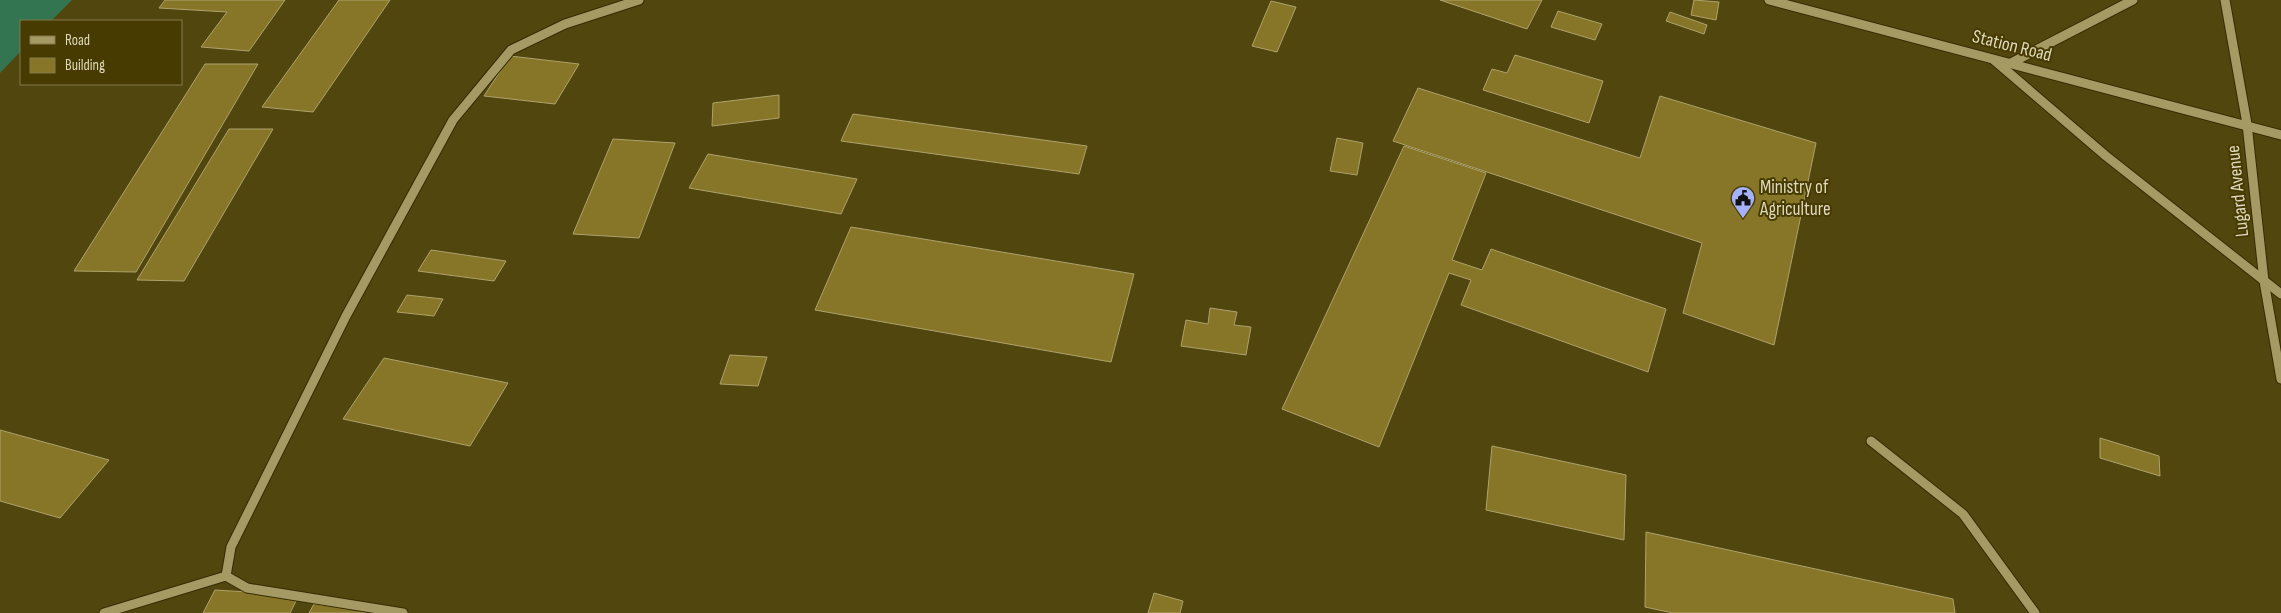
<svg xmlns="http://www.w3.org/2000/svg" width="2281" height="613" viewBox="0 0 2281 613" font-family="'Sofia Sans Condensed',sans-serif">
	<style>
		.green { fill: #337550 }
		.building { fill: #877628; stroke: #aea26d }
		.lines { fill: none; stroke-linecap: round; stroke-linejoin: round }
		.minor-casing { stroke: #352c03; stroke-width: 11 }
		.minor { stroke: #a59964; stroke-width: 9 }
		.labels { text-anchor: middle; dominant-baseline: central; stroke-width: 4; stroke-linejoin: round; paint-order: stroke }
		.street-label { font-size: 19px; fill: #ded8bd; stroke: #473b01 }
		.poi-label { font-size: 19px; fill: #ded8bd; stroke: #473b01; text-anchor: start }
	</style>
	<rect width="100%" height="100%" fill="#52460f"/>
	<polygon class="green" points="0,0 72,0 51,21 21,21 21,51 0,73"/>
	<g class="building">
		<polygon points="165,0 285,0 249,51 201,47 227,12 159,8"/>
		<polygon points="339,0 390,0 313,112 262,107"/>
		<polygon points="1440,0 1542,0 1527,29"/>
		<polygon points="1694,0 1719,2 1716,20 1691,15"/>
		<polygon points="1271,1 1296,7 1277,52 1252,46"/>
		<polygon points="1558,11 1602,24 1595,40 1551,27"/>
		<polygon points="1670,12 1707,25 1704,34 1666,21"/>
		<polygon points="1515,55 1603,81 1589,123 1483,90 1492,69 1507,73"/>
		<polygon points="510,56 579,64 555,104 484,96"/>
		<polygon points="205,64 258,64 136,272 74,271"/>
		<polygon points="1418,88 1640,158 1660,96 1816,143 1774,345 1683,313 1702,243 1393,141"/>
		<polygon points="779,95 779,118 712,126 713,103"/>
		<polygon points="853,114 1087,146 1079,174 841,141"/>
		<polygon points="229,129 273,129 184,281 137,280"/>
		<polygon points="1337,138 1363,143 1357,175 1330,171"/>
		<polygon points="613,139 675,143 639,238 573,234"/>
		<polygon points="1404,146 1486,173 1452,260 1482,270 1491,249 1666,309 1648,372 1461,305 1471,280 1449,273 1379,447 1282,409"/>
		<polygon points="708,154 857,179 841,214 689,188"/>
		<polygon points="851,227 1134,274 1111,362 815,310"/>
		<polygon points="431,250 506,261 494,281 418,271"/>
		<polygon points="407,295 443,299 434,316 397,312"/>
		<polygon points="1210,308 1237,312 1234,325 1251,327 1246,355 1181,346 1186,320 1208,324"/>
		<polygon points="730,355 767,357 758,386 720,384"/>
		<polygon points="384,358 508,383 470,446 343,419"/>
		<polygon points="0,430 109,460 60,518 0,501"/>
		<polygon points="2100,438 2159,456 2160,476 2100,458"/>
		<polygon points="1492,446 1626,475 1624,540 1486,510"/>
		<polygon points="1646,532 1953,599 1955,613 1673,613 1645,607"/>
		<polygon points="215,590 299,595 290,613 203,613"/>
		<polygon points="1154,593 1183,601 1180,613 1148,613"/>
		<polygon points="314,604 386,613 309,613"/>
	</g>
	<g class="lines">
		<g class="minor-casing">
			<g id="minor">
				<polyline points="1769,0 2281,135"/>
				<polyline points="2225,0 2247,124 2264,281 2281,379"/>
				<polyline points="1994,60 2106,156 2281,294"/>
				<polyline points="2011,63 2133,0"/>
				<polyline points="1871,441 1963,514 2035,613"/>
				<polyline points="104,613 226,576"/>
				<polyline points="403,613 247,588 226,576 231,547 346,316 453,120 511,50 565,24 639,0"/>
			</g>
		</g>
		<use href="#minor" class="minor"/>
	</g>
	<defs>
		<g id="civic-pin" transform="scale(1.25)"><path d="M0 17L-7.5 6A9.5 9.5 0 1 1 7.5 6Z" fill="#a5b1fc" stroke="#473b01"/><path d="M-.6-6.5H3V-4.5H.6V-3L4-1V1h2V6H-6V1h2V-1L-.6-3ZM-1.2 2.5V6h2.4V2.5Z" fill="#111"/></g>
	</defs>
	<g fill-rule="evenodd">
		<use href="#civic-pin" x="1743" y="198"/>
	</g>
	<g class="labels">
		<g class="street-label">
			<text transform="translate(2012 46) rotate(14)">Station Road</text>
			<text transform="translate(2238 191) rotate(-96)">Lugard Avenue</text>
		</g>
		<g class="poi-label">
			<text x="1760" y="187">Ministry of<tspan x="1760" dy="22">Agriculture</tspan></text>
		</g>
	</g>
	<rect x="20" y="20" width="162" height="65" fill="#473b01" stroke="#837a4c"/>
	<rect x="30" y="36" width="25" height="8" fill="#a59964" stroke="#837a4c"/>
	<text x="65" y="45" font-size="15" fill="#ded8bd">Road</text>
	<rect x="30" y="58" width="25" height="15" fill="#877628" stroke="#837a4c"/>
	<text x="65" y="70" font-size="15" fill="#ded8bd">Building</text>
</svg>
